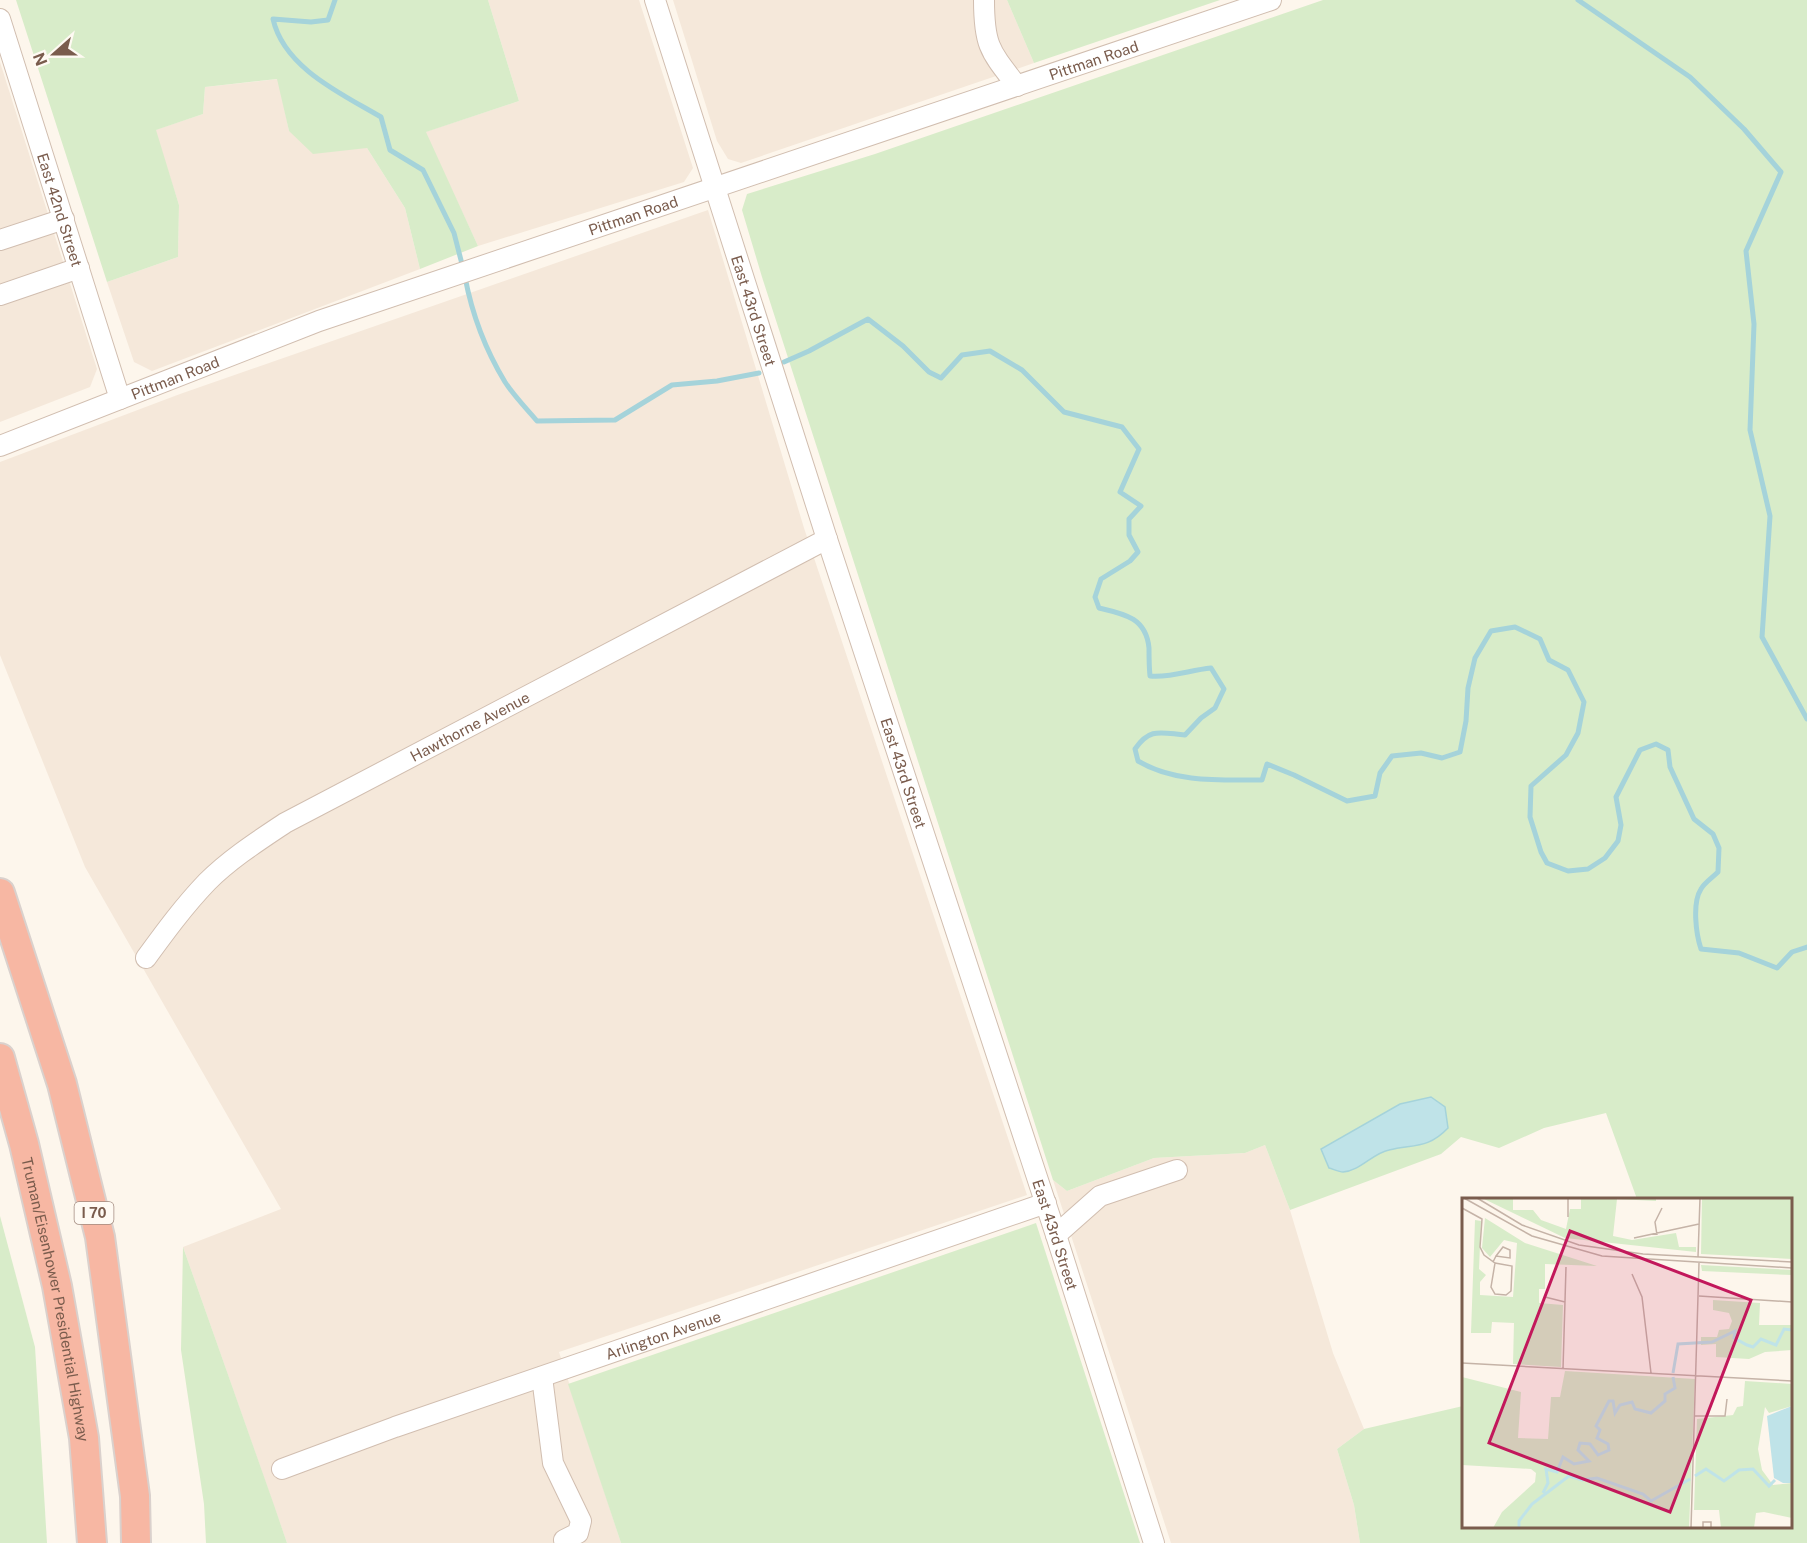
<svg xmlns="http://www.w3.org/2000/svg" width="1807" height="1543" viewBox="0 0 1807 1543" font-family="'Public Sans',sans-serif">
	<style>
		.residential { fill: #f5e8da }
		.green { fill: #d8ecc9 }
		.water { fill: #bfe3e8; stroke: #a5d3da; stroke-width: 1.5 }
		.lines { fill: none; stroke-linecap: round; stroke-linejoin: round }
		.stream { stroke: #a5d3da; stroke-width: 5 }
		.minor-casing { stroke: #d1beb0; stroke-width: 22 }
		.highway-casing { stroke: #dad1cd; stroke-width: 32 }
		.minor { stroke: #fff; stroke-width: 20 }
		.highway { stroke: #f7b7a3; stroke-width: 28 }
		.labels { text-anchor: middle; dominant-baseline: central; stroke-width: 5; stroke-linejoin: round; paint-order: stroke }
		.shield { fill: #fffaf3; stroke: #a28b7f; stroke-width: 1.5 }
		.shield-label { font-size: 14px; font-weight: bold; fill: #7a5c4d }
		.street-label { font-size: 15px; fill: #7a5c4d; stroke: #fffaf3 }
		.inset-river { fill: none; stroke: #bfe3e8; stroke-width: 3 }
		.inset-road { fill: none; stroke: #c5b3a7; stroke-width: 1.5 }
		.view { fill: #c2185b; fill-opacity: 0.15; stroke: #c2185b; stroke-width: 3 }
		.inset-edge { fill: none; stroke: #7a5c4d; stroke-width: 3 }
	</style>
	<rect width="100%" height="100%" fill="#fdf6ec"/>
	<g class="residential">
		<polygon points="488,0 639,0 693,168 684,182 478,246 425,132 519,101"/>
		<polygon points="673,0 1007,0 1034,63 741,163 728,159 717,141"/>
		<polygon points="0,62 97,369 90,387 0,422"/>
		<polygon points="278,79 289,131 367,148 405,208 420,269 152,371 134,362 107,282 178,257 179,205 155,130 203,114 205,87"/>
		<polygon points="708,210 804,528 1027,1195 559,1352 621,1543 287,1543 183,1247 281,1209 85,867 0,655 0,462 180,394"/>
		<polygon points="1265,1145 1290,1210 1333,1353 1364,1429 1337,1449 1354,1505 1360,1543 1171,1543 1053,1180 1067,1191 1154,1158 1245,1153"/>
	</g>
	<g class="green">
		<polygon points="16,0 488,0 519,101 426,132 478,246 420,269 405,208 367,148 313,154 289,131 277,79 205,87 203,114 156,130 179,205 178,257 107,282"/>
		<polygon points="1007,0 1220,0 1034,63"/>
		<polygon points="1323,0 1807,0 1807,1543 1360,1543 1354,1505 1337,1449 1364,1429 1463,1406 1464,1526 1790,1526 1790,1200 1637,1199 1606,1113 1544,1128 1499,1148 1461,1137 1441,1154 1290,1210 1265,1145 1245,1153 1154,1158 1067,1191 1053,1180 762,277 742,210 747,194 875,154"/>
		<polygon points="0,1216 35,1347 47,1543 0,1543"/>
		<polygon points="1036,1223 1140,1543 621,1543 568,1384"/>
		<polygon points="183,1247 274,1505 287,1543 206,1543 204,1504 181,1350"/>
	</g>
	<path class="water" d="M1431,1097l14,10 3,21c-20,21 -34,16 -59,22 -16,3 -29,21 -46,22 -4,0 -10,-3 -14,-4l-8,-19 79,-45z"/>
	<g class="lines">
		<g class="stream">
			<path d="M335,0l-7,20 -17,2 -38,-3c11,49 69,75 108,98l9,33 33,20 31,63 9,35"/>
			<polyline points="1578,0 1690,77 1744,129 1781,172 1746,251 1754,324 1750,430 1770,516 1762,637 1807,719"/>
			<path d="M465,277c7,37 20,72 40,105 9,14 21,26 32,39l78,-1 57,-35 45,-4 42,-8"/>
			<path d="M784,362l25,-11 59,-32 35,27 26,26 12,6 21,-23 28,-4 32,19 42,42 58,15 17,22 -19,43 21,14 -12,13v16l9,17 -8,9 -29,18 -6,18 4,11c26,6 47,10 50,40 0,10 0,18 1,28 21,2 40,-6 61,-8l13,21 -9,19 -14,10 -16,17c-24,-2 -35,-8 -50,14l3,12c37,22 82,19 124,19l5,-16 27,11 53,26 28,-5 5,-23 12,-17 29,-3 21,5 18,-6 6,-31 2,-33 7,-30 16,-27 24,-4 25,12 9,21 19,10 16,32 -6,31 -12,22 -35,31 -1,31 11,35 6,11 21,8 20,-2 17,-11 13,-17 3,-16 -5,-28 24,-47 16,-6 12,6 2,17 24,52 19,15 6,14 -1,24c-5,5 -14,11 -17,17 -9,14 -5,45 0,60l38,4 38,15 15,-16 15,-5"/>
		</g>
		<g class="minor-casing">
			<g id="minor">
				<path id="s1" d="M655,0l172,539 229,696 98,308"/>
				<path d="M984,0c0,46 6,51 33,86"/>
				<path id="s2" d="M0,19l120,380"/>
				<polyline points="0,240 64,219"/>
				<polyline points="0,295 79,268"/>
				<path id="s3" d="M0,446l319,-125 952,-321"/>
				<path id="s4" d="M146,958c19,-26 38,-52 61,-76 23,-23 51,-41 78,-59l542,-284"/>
				<polyline points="1056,1235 1100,1196 1177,1170"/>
				<polyline points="542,1377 553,1463 581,1521 578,1533 564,1540"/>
				<path id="s5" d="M282,1469l113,-42 651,-224"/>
			</g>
		</g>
		<g class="highway-casing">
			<g id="highway">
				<polyline points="0,893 62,1084 100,1237 135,1496 136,1543"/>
				<path id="s6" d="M0,1058l24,86 33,142 27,152 8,105"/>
			</g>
		</g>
		<use href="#minor" class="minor"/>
		<use href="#highway" class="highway"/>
	</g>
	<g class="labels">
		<rect class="shield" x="74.5" y="1202" width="39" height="22" rx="4.5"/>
		<g class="shield-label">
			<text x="94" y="1213">I 70</text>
		</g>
		<g class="street-label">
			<text stroke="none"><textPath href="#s3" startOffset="1160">Pittman Road</textPath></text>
			<text stroke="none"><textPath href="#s2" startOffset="200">East 42nd Street</textPath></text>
			<text stroke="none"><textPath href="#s3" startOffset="674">Pittman Road</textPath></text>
			<text stroke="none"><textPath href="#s1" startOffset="326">East 43rd Street</textPath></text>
			<text stroke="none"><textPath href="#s3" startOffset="188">Pittman Road</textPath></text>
			<text stroke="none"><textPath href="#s4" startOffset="404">Hawthorne Avenue</textPath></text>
			<text stroke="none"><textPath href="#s1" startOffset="812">East 43rd Street</textPath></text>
			<text stroke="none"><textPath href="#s1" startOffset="1298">East 43rd Street</textPath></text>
			<text stroke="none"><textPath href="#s6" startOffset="248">Truman/Eisenhower Presidential Highway</textPath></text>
			<text stroke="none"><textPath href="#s5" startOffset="404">Arlington Avenue</textPath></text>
		</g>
	</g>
	<g transform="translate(1462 1198)">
		<rect width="330" height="330" fill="#fdf6ec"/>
		<path d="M20,0h31v12h20l8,10 25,9 4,-20h11v-11h75v3l-39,-2 -4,37 19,4 44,-7 3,14h17v5l-131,-14zM240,0h90v61l-91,-5zM23,20l40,25 72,23 -52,-2v25h-6v14l24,2 -2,62 -48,-3 1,-41 -22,-1 -1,11h-20l4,-113 6,1 -2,48 7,6 -6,7v13l33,2 4,-54 -13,-3 -14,17 -8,-9zM239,67l91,5v5l-90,-4zM251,102l47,3 -1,22h33v25l-27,2 -16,7 -33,-2v-13l-15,1v-8h16l2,-7 10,-1 3,-8 -3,-8 -16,-3zM103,173l130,8 -6,149h-196l9,-16 33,-30 1,-9 -5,-4 -69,-4v-88l59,15 -3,46 30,1 3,-42h9zM283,183l47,3v22l-23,7 -4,-6 -7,42 4,21 11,15 19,-2v35l-28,-6 -8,1 -2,15h-33l-2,-18h-25l3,-91 36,-4 4,-8 6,-1z" fill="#d8ecc9"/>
		<path d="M330,208v77h-9l-9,-5 -7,-62z" fill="#bfe3e8"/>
		<path class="inset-river" d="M211,175l5,-29 34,-2 23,-11 -1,7 13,7 6,2 8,-8 15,6 8,-16 8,1M233,278l11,-7 18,12 15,-11 14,-1 16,17 6,-6M81,295l5,-10 -2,-14 11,3 6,-15 11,7 15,-3 -11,-11 2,-7 10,1 8,11 11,-5 -1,-6 -11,-6 3,-8 -4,-4 13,-25h4l2,12 5,-8 12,-3 3,7 16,4 14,-12v-7l10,-6 -2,-11M57,330v-7l13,-17 37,-28 13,4 15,-2 46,16 8,7 39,-22"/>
		<path class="inset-road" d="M2,0l68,38 70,20 190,12M15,0l45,27 57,20 64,9 149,8M0,10l20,11 -2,28 4,8 11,8 17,3 -1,25 -5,4 -11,-1 -4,-7 4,-24M106,19v-19M195,37l-2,-13 7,-14M172,40l65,-14M236,59l2,-59M31,64l3,-6 14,2v-8l-7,-3 -7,9M170,76l10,23 9,76M237,98l93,6M83,99l20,5M0,165l330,18M101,171l3,-102M233,218h30l2,-17M229,330l8,-265M241,330v-6h8v6"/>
		<path class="view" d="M108,33l181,69 -81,212 -181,-69z"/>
		<rect width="330" height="330" class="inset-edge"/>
	</g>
	<g transform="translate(54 54) rotate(249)" stroke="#fffaf3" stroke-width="4.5" paint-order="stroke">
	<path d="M0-4.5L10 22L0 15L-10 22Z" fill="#7a5c4d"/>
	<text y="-9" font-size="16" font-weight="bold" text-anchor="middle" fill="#7a5c4d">N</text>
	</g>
</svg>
